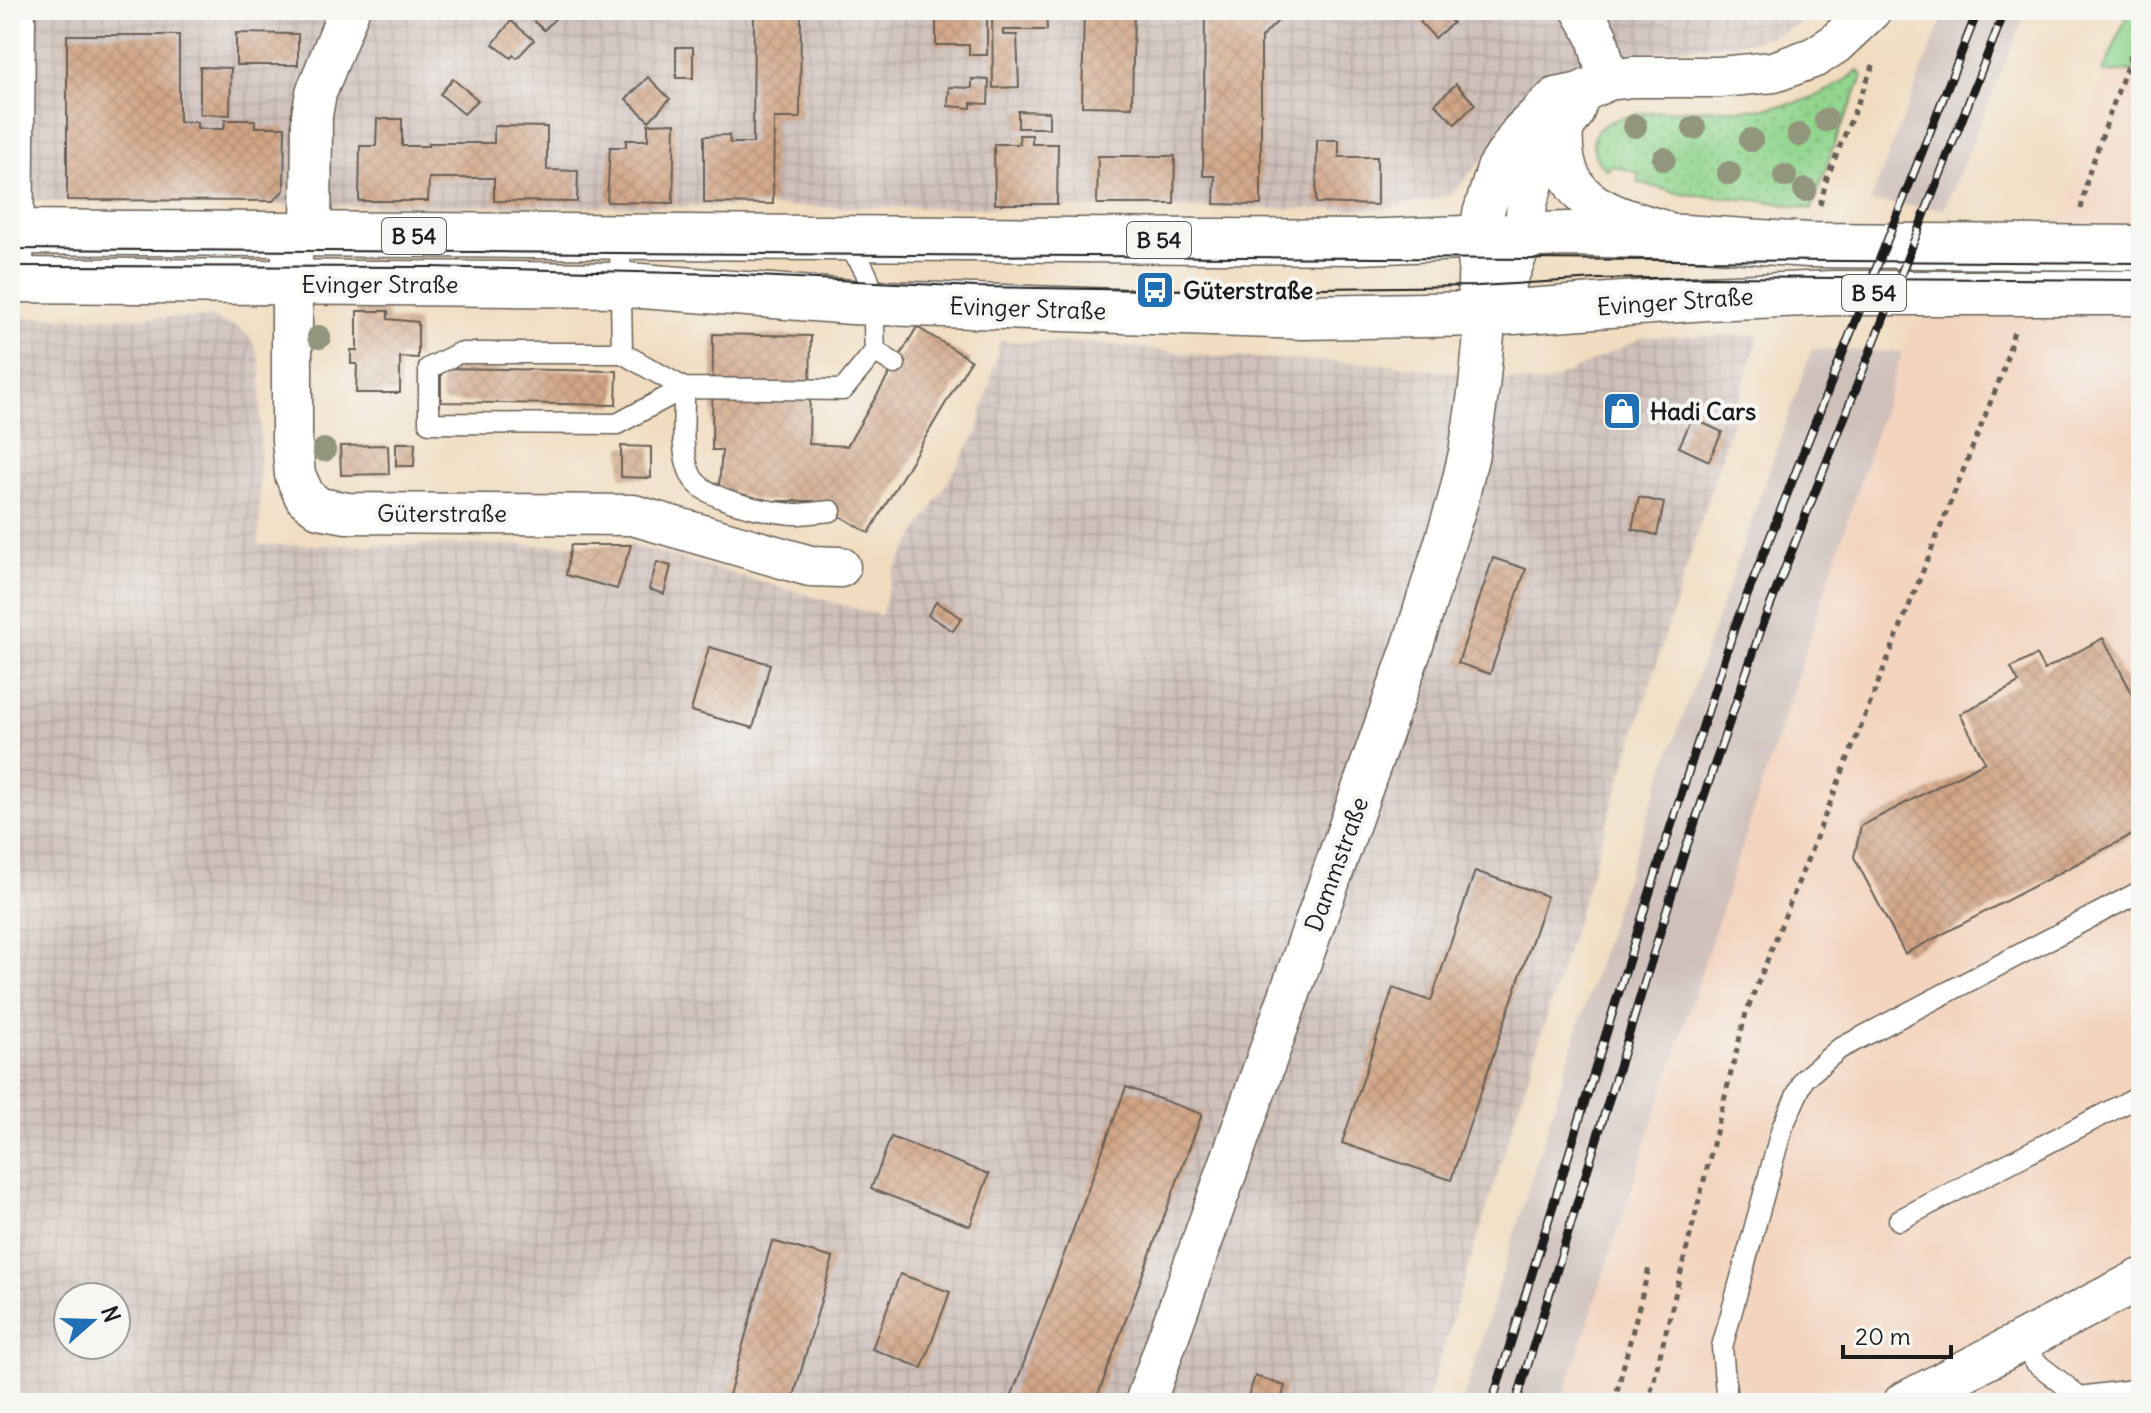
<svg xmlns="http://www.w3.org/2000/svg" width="2151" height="1413" viewBox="0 0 2151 1413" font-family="Delius,sans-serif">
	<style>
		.built { fill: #f3d4be }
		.industrial { fill: url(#industrial-grid); fill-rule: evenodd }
		.railway { fill: #cfc0ba }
		.grass { fill: url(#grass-dots); stroke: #567855; stroke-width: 2 }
		.green { fill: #91d58e; stroke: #567855; stroke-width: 2 }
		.building { fill: url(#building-cross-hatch) }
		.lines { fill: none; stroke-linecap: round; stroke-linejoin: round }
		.service-casing { stroke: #675f55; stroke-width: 23 }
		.minor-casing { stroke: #675f55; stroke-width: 43 }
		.primary-casing { stroke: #675f55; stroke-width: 47 }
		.path { stroke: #675f55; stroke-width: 5; stroke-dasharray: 6 6; stroke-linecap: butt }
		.service { stroke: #fff; stroke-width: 20 }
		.minor { stroke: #fff; stroke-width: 40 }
		.primary { stroke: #fff; stroke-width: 44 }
		.tram { stroke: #1c1c1c; stroke-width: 2 }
		.rail-casing { stroke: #1c1c1c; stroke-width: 9 }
		.rail { stroke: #f6f6f2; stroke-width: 6; stroke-dasharray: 18; stroke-linecap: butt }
		.tree { fill: #92967b }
		.labels { text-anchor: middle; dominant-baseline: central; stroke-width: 8; stroke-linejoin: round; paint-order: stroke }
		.shield { fill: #f6f6f2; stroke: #5d5d5c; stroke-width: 2 }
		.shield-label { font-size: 22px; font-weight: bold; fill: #1c1c1c }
		.street-label { font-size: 24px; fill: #1c1c1c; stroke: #f6f6f2 }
		.poi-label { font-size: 24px; font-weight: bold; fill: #1c1c1c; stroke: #f6f6f2; text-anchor: start }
	</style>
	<defs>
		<pattern id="industrial-grid" width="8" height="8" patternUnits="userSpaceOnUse" patternTransform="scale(2)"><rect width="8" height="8" fill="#cfc0ba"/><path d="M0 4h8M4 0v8" fill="none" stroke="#b1a49f"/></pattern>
		<pattern id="grass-dots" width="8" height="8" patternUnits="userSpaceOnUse" patternTransform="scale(2)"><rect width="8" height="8" fill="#91d58e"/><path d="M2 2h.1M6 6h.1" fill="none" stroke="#7cb67a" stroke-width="1.8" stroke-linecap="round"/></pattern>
		<pattern id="building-cross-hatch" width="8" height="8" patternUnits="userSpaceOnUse" patternTransform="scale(2)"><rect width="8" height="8" fill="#d1a586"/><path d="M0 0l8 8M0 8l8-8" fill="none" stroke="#b38d73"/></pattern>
	</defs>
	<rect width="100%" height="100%" fill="#f6f6f2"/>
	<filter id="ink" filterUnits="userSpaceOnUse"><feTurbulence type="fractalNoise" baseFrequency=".0125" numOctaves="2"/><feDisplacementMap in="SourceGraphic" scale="16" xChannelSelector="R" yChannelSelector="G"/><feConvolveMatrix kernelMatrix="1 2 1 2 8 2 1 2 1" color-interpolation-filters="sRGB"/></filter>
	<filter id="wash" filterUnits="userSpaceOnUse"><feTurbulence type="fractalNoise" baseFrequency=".006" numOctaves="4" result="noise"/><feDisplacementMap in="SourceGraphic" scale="32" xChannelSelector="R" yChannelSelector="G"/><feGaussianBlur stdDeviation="1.8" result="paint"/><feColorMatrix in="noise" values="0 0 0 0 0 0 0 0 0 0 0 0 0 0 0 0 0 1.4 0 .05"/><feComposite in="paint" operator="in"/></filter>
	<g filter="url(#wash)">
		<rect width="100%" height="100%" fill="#f1dcbf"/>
		<polygon class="built" points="2141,71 2141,1403 1562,1403 1887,395 1911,329 2065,213 2103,73"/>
		<g class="industrial">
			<polygon points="10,10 1822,10 1794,27 1766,38 1732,44 1675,48 1562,70 1451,195 1383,209 299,205 10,200"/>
			<path d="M10,317l201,1 30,11 11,11 6,14 3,16 -2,175h372l250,71 12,-43 85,-142 22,-90 112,4 109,12 165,7 158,20 100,-47 115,-2 -333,1068h-1416zM68,1297h48v48h-48z"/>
		</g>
		<g class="railway">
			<polygon points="1946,10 2027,10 1944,209 1870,202"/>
			<polygon points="1812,349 1902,352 1562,1403 1462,1403 1615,909"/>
		</g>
		<path class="grass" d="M1858,71l5,6 -29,67 -22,65 -46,-8 -85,-7 -44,-12 2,-9 -28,-8 -3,5c-10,-5 -13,-13 -15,-25 -5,-44 130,-34 157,-36 12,0 24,-2 36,-4 27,-5 51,-18 72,-34z"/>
		<polygon class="green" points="2129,10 2141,10 2141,71 2103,73"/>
		<g id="blocks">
			<g class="building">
				<polygon points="171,10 198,10 198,16 171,17"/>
				<polygon points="521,10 563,10 544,30"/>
				<polygon points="754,10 801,10 800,118 774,118 773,204 704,203 704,136 729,135 730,143 753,143"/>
				<polygon points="936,10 987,10 987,55 969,55 969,45 936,45"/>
				<polygon points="992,10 1046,10 1047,30 1003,30 1003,35 1017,35 1019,87 993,88"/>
				<polygon points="1084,10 1134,10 1132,107 1082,106"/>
				<polygon points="1205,10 1289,10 1261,38 1261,205 1214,204 1215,176 1203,176"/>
				<polygon points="1421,10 1454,10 1447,16 1453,23 1435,38 1420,22 1426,16"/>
				<polygon points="511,21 534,40 517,58 513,55 511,58 493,44"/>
				<polygon points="236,33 298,34 298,65 236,65"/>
				<polygon points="67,35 179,35 179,122 197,122 197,129 224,129 225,120 255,120 255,127 285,127 284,190 273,201 67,200"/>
				<rect x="676" y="47" width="17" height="31"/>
				<polygon points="200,67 231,68 230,115 200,114"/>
				<polygon points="648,77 670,99 649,121 626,99"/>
				<polygon points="453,79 478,100 464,114 440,94"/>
				<polygon points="972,79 989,80 988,104 971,103 971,108 948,106 949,87 972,88"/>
				<polygon points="1456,84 1475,104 1455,124 1435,104"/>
				<polygon points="1018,111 1049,112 1049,128 1018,128"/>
				<polygon points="377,119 402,119 402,146 429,146 429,143 494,143 494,126 547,127 547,170 578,171 577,202 494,201 494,178 429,178 428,201 359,201 360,146 376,146"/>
				<polygon points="675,123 673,203 607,202 610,147 626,147 626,140 648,140 648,124"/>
				<polygon points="1019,135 1032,135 1032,144 1058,144 1057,204 995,204 994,144 1020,144"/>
				<polygon points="1317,140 1339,140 1339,157 1377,157 1377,205 1316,203"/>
				<polygon points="1098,156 1175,156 1174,204 1097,204"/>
				<polygon points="357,311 388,311 388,319 418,322 418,358 400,357 400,393 356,393 357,364 351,364 351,350 357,350"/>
				<polygon points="917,327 971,360 869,533 814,501 761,501 719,487 722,450 712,450 713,334 811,336 809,444 847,446"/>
				<polygon points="441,368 617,371 616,405 441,402"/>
				<polygon points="1692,418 1722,432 1709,461 1679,447"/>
				<polygon points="396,443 415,443 414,466 396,466"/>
				<polygon points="388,445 389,474 341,475 340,446"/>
				<polygon points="621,446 651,447 651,478 621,477"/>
				<polygon points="1639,497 1664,503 1657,535 1632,529"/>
				<polygon points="571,545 631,545 617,589 566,575"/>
				<polygon points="1493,558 1526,569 1490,674 1458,663"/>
				<polygon points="657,562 671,566 664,594 649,589"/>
				<polygon points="936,602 962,618 953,631 928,615"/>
				<polygon points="2103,638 2141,710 2141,830 1905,954 1854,857 1861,826 1985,762 1960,714 2019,683 2011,668 2036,655 2044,670"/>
				<polygon points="709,647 770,664 753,728 691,711"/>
				<polygon points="1475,871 1547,896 1451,1180 1342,1143 1393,988 1431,1001"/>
				<polygon points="1126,1087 1202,1114 1095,1403 1009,1403"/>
				<polygon points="891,1137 989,1174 970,1226 871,1189"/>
				<polygon points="772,1241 833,1258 792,1403 757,1403 729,1395"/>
				<polygon points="900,1274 950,1292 922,1368 872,1349"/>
				<polygon points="1255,1376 1285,1386 1280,1403 1246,1403"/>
			</g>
		</g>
	</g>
	<g filter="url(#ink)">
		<use href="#blocks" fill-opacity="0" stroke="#675f55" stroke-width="2"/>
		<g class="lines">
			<g class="service-casing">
				<g id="service">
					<polyline points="620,238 622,353"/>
					<polyline points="23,281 25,10"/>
					<polyline points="875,351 895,364"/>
					<path d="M831,511c-10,1 -21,2 -31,3 -26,0 -98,-13 -109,-39 -12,-25 -6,-60 -7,-87l-67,36 -188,-1v-55l30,-15h163l62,35 159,2 32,-39c-3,-48 5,-75 -34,-111"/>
					<polyline points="1899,1220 2141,1095"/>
					<polyline points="2023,1340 2035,1362 2080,1397 2141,1389"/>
					<polyline points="1727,1403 1722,1347 1782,1128 1804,1079 1839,1049 2141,891"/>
				</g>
			</g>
			<g class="minor-casing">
				<g id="minor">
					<polyline points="1582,10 1597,37 1608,80"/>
					<path d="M1563,126c-5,74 37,86 98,104"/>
					<polyline points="292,235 292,440 295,475 305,497 319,508 347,513 633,515 810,566 840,567"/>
					<polyline points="311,235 312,115 316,93 349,10"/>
					<polyline points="1486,314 1505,285 1524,236 1527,203 1536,174 1549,147 1573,114 1580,93"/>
					<polyline points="1145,1403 1412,648 1458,500 1469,453 1479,387 1486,314 1478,286 1479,239 1483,214 1497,169 1521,132 1556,98 1580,93 1608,80 1633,77 1719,77 1774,72 1815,57 1835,44 1871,10"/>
					<polyline points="1903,1403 2141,1279"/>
				</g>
			</g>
			<g class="primary-casing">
				<g id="primary">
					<polyline points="10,232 1359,242 1568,234 1684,237 1809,245 2141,248"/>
					<polyline points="10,280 628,285 852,302 1303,317 1486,314 1706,298 1834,293 2141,293"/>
				</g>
			</g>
			<g class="path">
				<polyline points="1820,205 1827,178 1875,61"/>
				<polyline points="2081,209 2088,176 2141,26"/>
				<polyline points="1614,1403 1650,1264"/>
				<polyline points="1648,1403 1746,1013 2003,371 2014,331"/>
			</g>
			<use href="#service" class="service"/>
			<use href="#minor" class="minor"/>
			<use href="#primary" class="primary"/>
			<g class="tram">
				<polyline points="10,249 2141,263"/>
				<polyline points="10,266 430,267 721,274 975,287 1155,290 1478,286 1598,279 1709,277 2141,280"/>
			</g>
			<g class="rail-casing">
				<g id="rail">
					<polyline points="1492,1403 1648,898 1735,626 1978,10"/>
					<polyline points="1516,1403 1684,854 1763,624 2005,10"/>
				</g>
			</g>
			<use href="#rail" class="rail"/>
		</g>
		<g class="tree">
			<circle cx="1826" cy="120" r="12"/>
			<circle cx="1635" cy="126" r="12"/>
			<circle cx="1694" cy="128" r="12"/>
			<circle cx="1799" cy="135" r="12"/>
			<circle cx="1751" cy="140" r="12"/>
			<circle cx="1664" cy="159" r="12"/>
			<circle cx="1729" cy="173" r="12"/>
			<circle cx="1785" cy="176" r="12"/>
			<circle cx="1805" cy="190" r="12"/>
			<circle cx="319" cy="337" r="12"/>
			<circle cx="324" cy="450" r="12"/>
		</g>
	</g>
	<defs>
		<g id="bus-square" transform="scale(2)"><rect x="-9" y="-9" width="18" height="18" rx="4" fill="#1f6fb2" stroke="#f6f6f2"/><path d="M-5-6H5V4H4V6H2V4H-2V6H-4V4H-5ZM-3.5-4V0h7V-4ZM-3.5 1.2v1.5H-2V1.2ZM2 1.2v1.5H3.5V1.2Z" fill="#fff"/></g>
		<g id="shop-square" transform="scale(2)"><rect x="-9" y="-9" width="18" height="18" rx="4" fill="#1f6fb2" stroke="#f6f6f2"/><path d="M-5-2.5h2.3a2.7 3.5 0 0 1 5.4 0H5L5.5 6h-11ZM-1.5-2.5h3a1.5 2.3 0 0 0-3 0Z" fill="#fff"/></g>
	</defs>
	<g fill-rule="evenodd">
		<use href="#bus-square" x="1155" y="290"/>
		<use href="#shop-square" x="1622" y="411"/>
	</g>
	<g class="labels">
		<g class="shield">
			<rect x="382" y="218" width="64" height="36" rx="6"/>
			<rect x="1127" y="222" width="64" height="36" rx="6"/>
			<rect x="1842" y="275" width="64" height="36" rx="6"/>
		</g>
		<g class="shield-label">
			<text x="414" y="236">B 54</text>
			<text x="1159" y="240">B 54</text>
			<text x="1874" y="293">B 54</text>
		</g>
		<g class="street-label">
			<text x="380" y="284">Evinger Straße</text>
			<text transform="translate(1675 301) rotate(-4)">Evinger Straße</text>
			<text transform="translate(1028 308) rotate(2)">Evinger Straße</text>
			<text x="442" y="513">Güterstraße</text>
			<text transform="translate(1336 864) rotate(-70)">Dammstraße</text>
		</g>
		<g class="poi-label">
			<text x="1183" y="290">Güterstraße</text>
			<text x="1650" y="411">Hadi Cars</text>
		</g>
	</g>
	<rect width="2151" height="1413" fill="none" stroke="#f6f6f2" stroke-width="40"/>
	<g transform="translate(92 1321) rotate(70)"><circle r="38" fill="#f6f6f2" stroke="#9f9f9c" stroke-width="2"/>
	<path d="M0-6L14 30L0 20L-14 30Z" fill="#1f6fb2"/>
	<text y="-12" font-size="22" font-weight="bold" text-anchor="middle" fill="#1c1c1c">N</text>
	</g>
	<path d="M1843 1345v12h108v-12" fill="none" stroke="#1c1c1c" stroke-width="4"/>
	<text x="1855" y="1345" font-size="24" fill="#1c1c1c" stroke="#f6f6f2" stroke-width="6" paint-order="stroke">20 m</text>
</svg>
